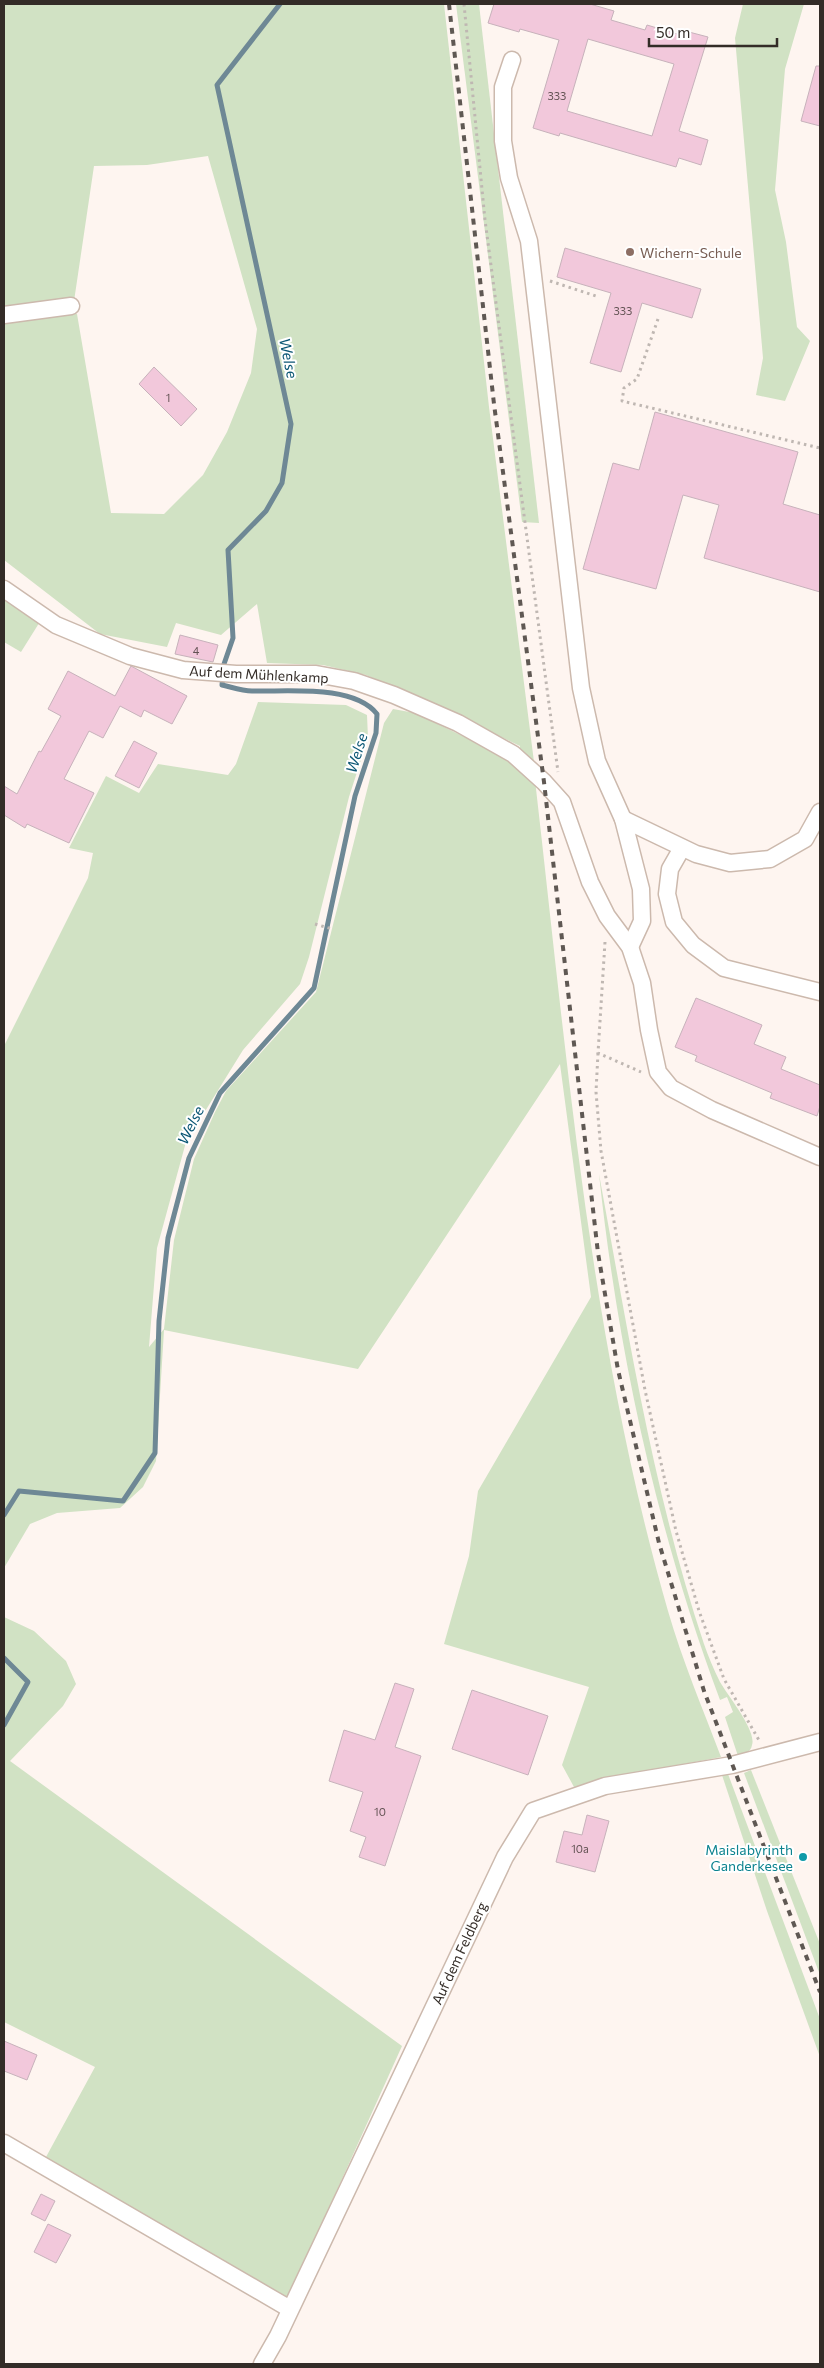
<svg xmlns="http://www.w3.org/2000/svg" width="824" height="2368" viewBox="0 0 824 2368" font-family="Commissioner,sans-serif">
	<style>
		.green { fill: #d1e2c4 }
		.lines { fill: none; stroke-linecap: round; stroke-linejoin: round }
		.stream { stroke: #6e8895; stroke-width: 5 }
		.building { fill: #f2c8db; stroke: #c7b2bb; fill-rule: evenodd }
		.minor-casing { stroke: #ccb9ad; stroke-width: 19 }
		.path { stroke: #bfb7b2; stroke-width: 3; stroke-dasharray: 2.5 4; stroke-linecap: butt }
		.minor { stroke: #fff; stroke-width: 16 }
		.rail { stroke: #5f5853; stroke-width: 4; stroke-dasharray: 6 6; stroke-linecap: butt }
		.education-dot { fill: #8d6e63; stroke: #fff; stroke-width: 2 }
		.culture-dot { fill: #0f9aa8; stroke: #fff; stroke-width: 2 }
		.labels { text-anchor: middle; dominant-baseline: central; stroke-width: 4; stroke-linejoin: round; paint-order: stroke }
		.number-label { font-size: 11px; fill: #635354 }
		.education-label { font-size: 14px; fill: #785e54; stroke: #fff; text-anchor: start }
		.street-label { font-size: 14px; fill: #332c27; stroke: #fff }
		.culture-label { font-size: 14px; fill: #0d838f; stroke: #fff; text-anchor: end }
		.water-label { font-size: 15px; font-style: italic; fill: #0c5775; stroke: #fff }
	</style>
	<rect width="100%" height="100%" fill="#fef5f0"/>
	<g class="green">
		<polygon points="4,4 444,4 489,407 534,762 520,752 520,746 446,710 366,675 323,665 267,663 257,604 221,635 176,623 167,647 100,634 4,560 4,318 77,314 111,513 164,514 203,475 227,432 251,373 257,329 208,156 147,165 94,166 73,308 4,312"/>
		<polygon points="456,4 479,4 539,523 522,522"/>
		<polygon points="743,4 804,4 785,69 775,190 786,242 797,327 810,341 785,401 756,395 763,358 735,38"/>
		<polygon points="4,593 41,620 21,652 4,642"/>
		<path d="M258,702l88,3 21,10 1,23 -19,59 -40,160 -9,27 -57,66 -57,92 -29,106 -8,99 15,-18 10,-89 20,-81 21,-47 11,-21 90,-99 68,-269 9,-14 22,4 93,45 27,22c32,278 55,561 133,831 14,49 35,98 53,146l-119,23 -28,7 -12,-22 27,-78 -145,-43 25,-88 9,-65 113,-194 -31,-233 -202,305 -194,-39 -8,131 -13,26 -23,21 -63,5 -27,11 -26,44v-522l84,-168 5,-25 -24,-5 37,-72 33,17 19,-29 70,11 8,-11z"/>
		<path d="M599,1174c29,157 54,318 105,470 4,12 10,26 16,38 8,14 37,49 32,63 -1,7 -8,9 -14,11l-13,-39 8,-5 -6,-15 -7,3c-63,-169 -102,-347 -121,-526z"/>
		<polygon points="4,1617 34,1631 66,1661 76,1684 63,1706 10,1761 402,2046 287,2301 46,2157 95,2067 4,2022"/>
		<polygon points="751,1770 820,1944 820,1975 744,1773"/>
		<polygon points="728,1774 820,2019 820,2057 767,1911 722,1775"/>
	</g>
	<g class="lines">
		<g class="stream">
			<path d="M4,1515l15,-24 104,10 32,-48 4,-132 9,-83 21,-80 31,-65 94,-105 41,-192 21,-63 1,-19c-24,-30 -90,-22 -125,-23 -10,0 -21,-4 -30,-6l2,-21 9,-26 -5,-88 38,-39 16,-28 9,-59 -74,-339 63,-81"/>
			<polyline points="4,1658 28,1682 4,1725"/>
		</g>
	</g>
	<g class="building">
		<path d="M494,4h96l24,7 -3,9 34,10 2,-5 40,12 2,-5 19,5 -29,94 29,9 -7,25 -22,-7 -3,9 -116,-34 -1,3 -26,-8 26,-88 -39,-11 -1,3 -31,-9zM588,39l86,25 -22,72 -85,-25z"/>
		<polygon points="816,66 820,66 820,126 801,121"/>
		<polygon points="565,248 701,289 692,318 642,303 621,372 590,363 611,293 557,277"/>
		<polygon points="154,367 197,409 181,426 139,384"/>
		<polygon points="655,412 798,452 783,504 820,515 820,592 704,558 719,505 683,495 656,589 583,569 613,463 639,470"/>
		<polygon points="180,635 218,645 213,662 175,654"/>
		<polygon points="131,666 187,696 172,724 144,710 141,717 120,706 103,738 89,731 64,779 94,793 69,843 27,824 25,828 4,815 4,786 17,794 39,751 41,752 61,716 48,709 68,671 115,696"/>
		<polygon points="134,741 157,753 139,788 115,776"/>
		<polygon points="696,998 762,1025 754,1044 786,1057 781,1069 820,1085 820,1106 817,1116 770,1098 772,1093 695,1061 697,1056 675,1047"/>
		<polygon points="395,1683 414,1689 395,1747 421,1756 385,1866 359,1857 366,1837 350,1831 363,1792 329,1781 344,1730 375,1740"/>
		<polygon points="472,1690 548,1716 528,1775 452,1749"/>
		<polygon points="587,1815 609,1821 595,1872 556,1862 564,1831 582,1835"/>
		<polygon points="4,2041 37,2055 27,2080 4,2071"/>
		<polygon points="41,2194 55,2201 45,2221 31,2214"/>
		<polygon points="48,2224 71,2235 56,2263 34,2252"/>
	</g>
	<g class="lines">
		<g class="minor-casing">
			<g id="minor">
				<polyline points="512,60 503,87 503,141 509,178 529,241 581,688 597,761 623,819 641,889 642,921 630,947"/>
				<polyline points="4,315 71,306"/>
				<polyline points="4,589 56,625 130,656 183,670 236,674 316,674 354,681 394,695 458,723 513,754 544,782 562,802 590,882 607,916 630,947 642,983 649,1030 658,1072 671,1088 712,1110 820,1157"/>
				<polyline points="623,819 696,854 730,863 770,859 805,839 820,812"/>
				<polyline points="682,848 670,869 667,894 674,922 693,945 724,968 820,992"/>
				<polyline points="4,2143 290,2309"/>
				<polyline points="262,2364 278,2336 505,1857 533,1811 605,1786 732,1765 820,1742"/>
			</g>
		</g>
		<g class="path">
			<polyline points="464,4 485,220 558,772"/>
			<polyline points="550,281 599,297"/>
			<polyline points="658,319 637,379 624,388 622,401 820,448"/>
			<polyline points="315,924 332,929"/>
			<polyline points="605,942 598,1053 641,1072"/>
			<polyline points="598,1053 596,1092 601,1151 645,1390 676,1531 699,1611 724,1679 760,1742"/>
		</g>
		<use href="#minor" class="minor"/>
		<polyline class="rail" points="449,4 494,404 544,782 598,1253 618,1370 646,1488 659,1543 704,1691 820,1992"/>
	</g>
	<circle class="education-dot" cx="630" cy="252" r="5"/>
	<circle class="culture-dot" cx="803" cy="1857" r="5"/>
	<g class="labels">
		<g class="number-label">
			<text x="557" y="95">333</text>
			<text x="623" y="310">333</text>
			<text x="168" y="397">1</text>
			<text x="196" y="650">4</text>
			<text x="380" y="1811">10</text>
			<text x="580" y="1848">10a</text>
		</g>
		<g class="education-label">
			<text x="640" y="252">Wichern-Schule</text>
		</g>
		<g class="street-label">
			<text transform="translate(259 674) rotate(3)">Auf dem Mühlenkamp</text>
			<text transform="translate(459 1953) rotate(-65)">Auf dem Feldberg</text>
		</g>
		<g class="culture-label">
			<text x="793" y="1849">Maislabyrinth<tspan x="793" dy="16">Ganderkesee</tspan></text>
		</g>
		<g class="water-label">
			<text transform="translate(289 358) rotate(78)">Welse</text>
			<text transform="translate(356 753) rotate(-73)">Welse</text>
			<text transform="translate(190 1125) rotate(-64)">Welse</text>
		</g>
	</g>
	<rect width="824" height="2368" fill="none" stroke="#332c27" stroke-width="10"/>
	<path d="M649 38v8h128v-8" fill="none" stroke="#332c27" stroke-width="2.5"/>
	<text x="656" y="38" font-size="15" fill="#332c27" stroke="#ffffff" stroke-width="4" paint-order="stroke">50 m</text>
</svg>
